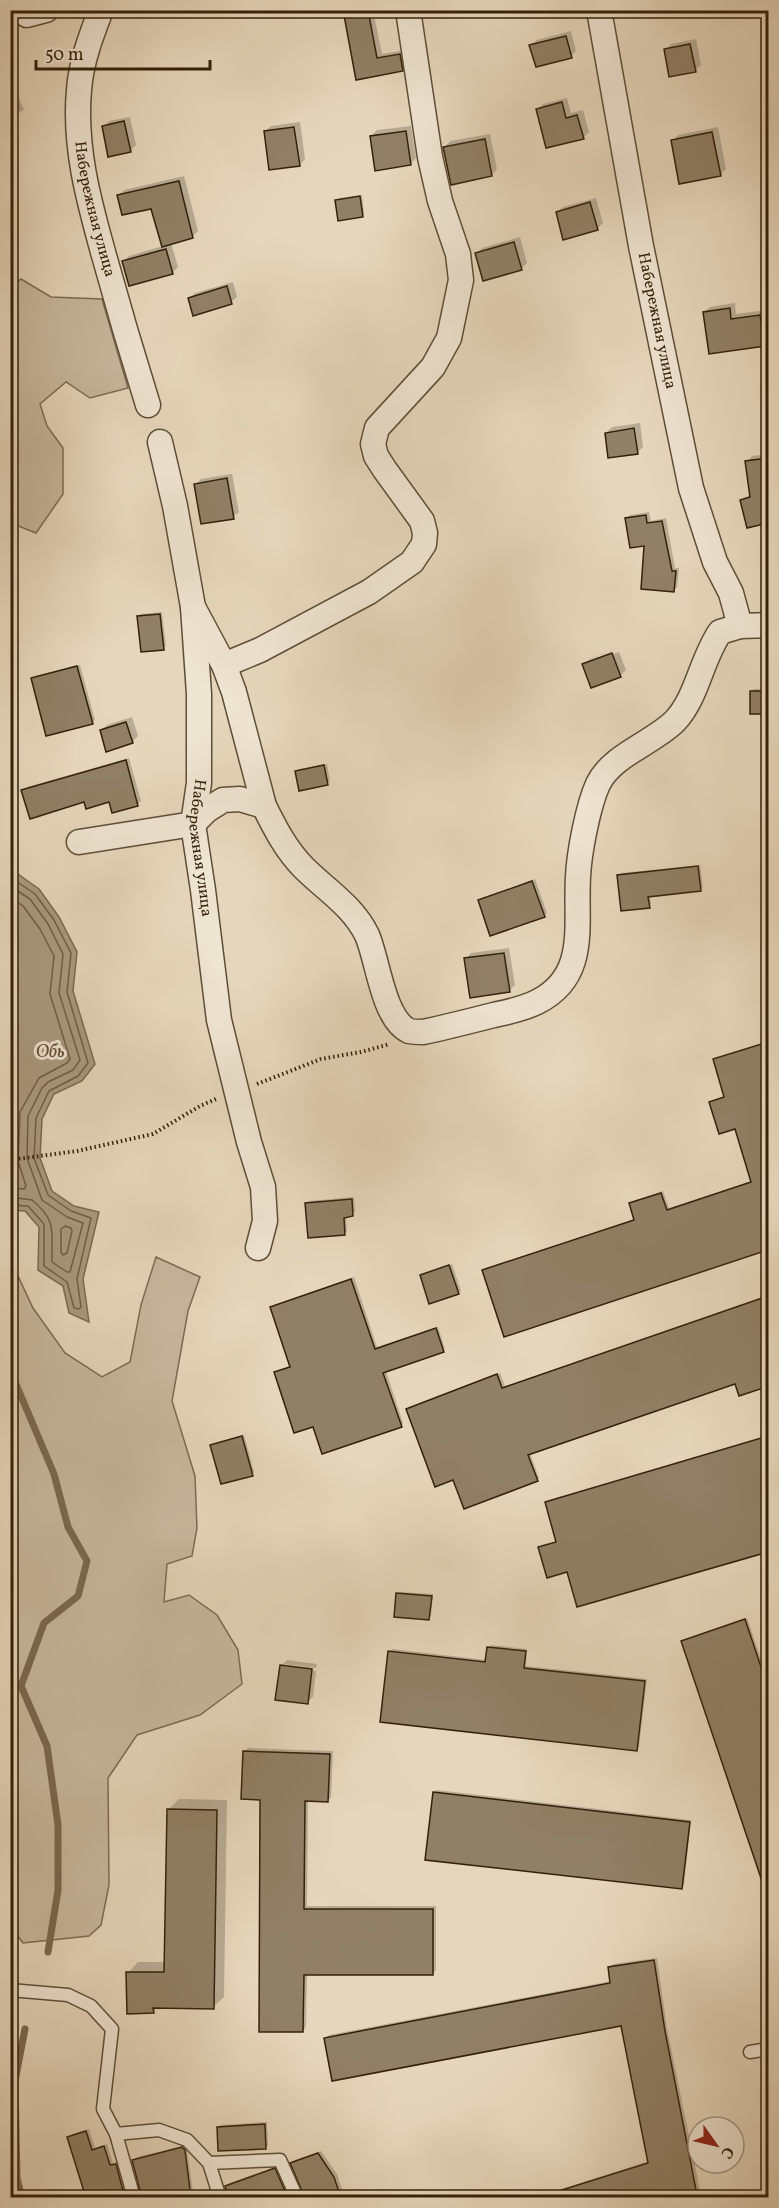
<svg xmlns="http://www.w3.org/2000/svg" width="779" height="2208" viewBox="0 0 779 2208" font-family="Vollkorn,serif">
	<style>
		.green { fill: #c7b89e; stroke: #7c6c54; stroke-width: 1.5 }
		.water { fill: #a9997f; stroke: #796950; stroke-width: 1.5 }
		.shadow { fill: #0003 }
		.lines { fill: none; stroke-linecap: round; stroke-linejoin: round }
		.shore { stroke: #6e5d44; stroke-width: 1.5 }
		.stream { stroke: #796950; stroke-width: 7 }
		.building { fill: #908066; stroke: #322109; stroke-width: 1.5 }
		.service-casing { stroke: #5f4e36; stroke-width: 15 }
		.minor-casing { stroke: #5f4e36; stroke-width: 27 }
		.path { stroke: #322109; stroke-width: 4; stroke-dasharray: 1.5 3; stroke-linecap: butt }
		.service { stroke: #efe5d3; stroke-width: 12 }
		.minor { stroke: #efe5d3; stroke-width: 24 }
		.labels { text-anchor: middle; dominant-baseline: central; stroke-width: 6; stroke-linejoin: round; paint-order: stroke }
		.street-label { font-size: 16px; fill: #322109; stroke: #efe5d3 }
		.water-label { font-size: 18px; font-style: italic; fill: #5c4b32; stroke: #efe5d3 }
	</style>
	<rect width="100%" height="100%" fill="#e6d7bc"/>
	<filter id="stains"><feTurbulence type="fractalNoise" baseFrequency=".00333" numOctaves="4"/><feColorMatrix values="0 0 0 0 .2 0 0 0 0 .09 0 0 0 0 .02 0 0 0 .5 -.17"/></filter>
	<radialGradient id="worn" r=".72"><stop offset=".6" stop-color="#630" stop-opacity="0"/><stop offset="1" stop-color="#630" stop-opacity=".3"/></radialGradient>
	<g class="green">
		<polygon points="21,279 51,297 102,299 128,388 90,398 66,382 40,404 47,426 63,448 63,494 36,533 11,523 10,288"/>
		<polygon points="156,1257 200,1277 188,1311 172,1401 195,1476 197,1528 192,1556 167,1564 164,1602 189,1595 217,1615 238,1650 242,1684 200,1715 137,1735 108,1778 109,1885 101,1925 89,1936 23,1943 10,1926 11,1261 33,1308 65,1353 102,1377 130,1362 141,1305"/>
	</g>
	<polygon class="water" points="11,869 39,889 59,917 77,952 73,991 95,1064 82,1081 54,1094 42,1119 40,1158 52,1191 74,1206 99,1212 83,1279 89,1322 69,1313 63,1286 38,1270 39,1227 25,1211 11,1210"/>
	<g class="shadow">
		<polygon points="344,10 373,10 382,54 406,50 408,64 402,70 357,79"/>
		<polygon points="571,31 576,51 571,56 531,45 537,40"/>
		<polygon points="696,39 701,65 695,71 665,50 671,44"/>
		<polygon points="768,42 768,57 765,46"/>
		<polygon points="10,78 24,110 10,117"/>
		<polygon points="567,98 571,113 583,110 589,132 583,138 538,109 543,104"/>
		<polygon points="130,117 136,145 130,151 104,127 109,121"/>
		<polygon points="300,122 305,159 300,165 265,132 271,126"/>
		<polygon points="411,126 416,158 410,164 371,136 377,130"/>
		<polygon points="718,127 726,169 720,175 672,141 678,135"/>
		<polygon points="490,134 497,169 492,175 445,147 450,141"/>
		<polygon points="184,176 198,231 192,237 171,243 178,267 172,273 124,261 129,256 163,246 152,207 119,195 124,190"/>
		<polygon points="362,195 364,213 362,216 336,200 339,198"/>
		<polygon points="596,198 603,223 597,229 557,212 563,207"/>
		<polygon points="520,237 527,263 522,268 484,279 477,254 482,248"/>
		<polygon points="233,282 237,297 231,302 189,299 195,293"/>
		<polygon points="735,303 736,314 765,310 768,340 764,345 704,312 710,307"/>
		<polygon points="640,423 643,447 638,452 606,433 612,427"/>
		<polygon points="768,454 768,522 748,526 742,500 751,494 747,462 752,456"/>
		<polygon points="232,474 239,512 233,517 196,485 201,479"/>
		<polygon points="649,512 651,521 666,518 675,568 679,568 677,587 674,590 645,544 627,519 630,515"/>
		<polygon points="162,612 166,646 163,648 139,617 141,614"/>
		<polygon points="617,648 589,660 589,663 619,652 626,670 620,676 584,665 590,659"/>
		<polygon points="80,665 95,720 92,723 33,679 35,676"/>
		<polygon points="754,689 768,689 768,713 752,713 751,692"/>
		<polygon points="132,717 138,736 132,742 101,731 107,725"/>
		<polygon points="129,758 141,801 138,804 110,800 85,800 23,791 27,787"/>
		<polygon points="327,764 330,781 327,783 296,771 299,769"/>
		<polygon points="700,865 703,887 700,890 650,895 651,904 649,907 619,876 621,873"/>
		<polygon points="535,879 547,913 544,916 479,900"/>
		<polygon points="509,948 515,985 509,991 466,959 471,953"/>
		<polygon points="768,1041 768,1248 505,1335 484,1270 486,1268 635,1219 631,1204 633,1201 663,1191 669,1208 752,1181 736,1128 711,1102 726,1096 715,1059"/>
		<polygon points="354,1197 355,1212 346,1216 347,1231 344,1233 307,1204 309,1201"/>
		<polygon points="452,1264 461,1291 458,1293 422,1276"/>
		<polygon points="354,1277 377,1347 438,1327 445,1349 386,1371 403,1423 401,1426 314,1425 275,1372 291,1365 271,1307"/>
		<polygon points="768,1296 768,1372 764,1374 767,1383 765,1386 736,1382 530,1453 539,1478 537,1480 454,1478 408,1409 500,1373 505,1386"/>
		<polygon points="244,1435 254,1472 252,1474 212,1445 215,1443"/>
		<polygon points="768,1435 768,1550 578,1605 568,1570 540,1547 558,1541 546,1502 549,1500"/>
		<polygon points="400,1592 433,1594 431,1616 429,1618 398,1594"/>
		<polygon points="747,1618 768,1680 768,1884 765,1885 682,1642"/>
		<polygon points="491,1645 527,1649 526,1666 647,1679 639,1747 636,1750 390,1652 392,1649 487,1660 489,1648"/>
		<polygon points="287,1660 317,1664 316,1668 284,1664 284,1667 316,1671 313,1697 307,1702 281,1666"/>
		<polygon points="248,1748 333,1751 331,1797 328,1801 308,1800 307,1906 436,1906 436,1970 433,1974 307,1974 306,2027 303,2031 261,1798 244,1752"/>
		<polygon points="437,1790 691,1820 684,1885 682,1888 434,1792"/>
		<polygon points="179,1799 227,1800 224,1997 213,2007 158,2007 153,2012 128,1973 138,1962 166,1962 168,1810"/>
		<polygon points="657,1958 667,2028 700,2190 696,2193 677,2198 534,2198 649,2161 622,2024 325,2038 329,2035 612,1981 610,1968 613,1964"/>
		<polygon points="267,2122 268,2145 266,2147 219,2127 221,2125"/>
		<polygon points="89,2129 95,2148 107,2144 113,2163 119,2161 129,2198 88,2198 69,2137 72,2134"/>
		<polygon points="186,2145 194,2198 143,2198 133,2160 137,2157"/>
		<polygon points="321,2151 337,2174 345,2198 306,2198 292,2163 295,2160"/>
		<polygon points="278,2166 292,2198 229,2198 227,2187 230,2183"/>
	</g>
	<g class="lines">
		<g class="shore">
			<polyline points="10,877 35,894 54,920 71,953 67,992 88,1063 78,1076 49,1091 36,1118 34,1158 48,1195 71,1211 91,1218 77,1279 81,1307 79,1309 74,1308 67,1282 44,1266 44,1224 28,1206 10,1205"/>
			<path d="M10,886l20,13 18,25 15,30 -4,39 21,67 -7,10 -25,12 -6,6 -14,28 -1,42 15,42 25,17 16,6 -13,49h-3l-15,-10c-1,-29 6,-41 -20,-62l-22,-3"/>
			<polyline points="10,897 23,906 40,929 54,956 50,994 70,1059 67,1063 39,1078 20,1112 18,1161 26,1186 24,1189 10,1188"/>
			<polygon points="65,1226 71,1228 72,1231 67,1253 63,1255 61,1252 61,1229"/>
		</g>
		<g class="stream">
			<polyline points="10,1370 54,1474 68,1527 87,1561 78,1596 44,1623 21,1686 47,1746 58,1825 58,1890 48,1952"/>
			<polyline points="22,2198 17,2179 15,2081 25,2029"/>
		</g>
	</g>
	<g class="building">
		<polygon points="343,10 368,10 377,58 400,54 403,71 356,80"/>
		<polygon points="566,36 572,58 536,67 529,45"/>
		<polygon points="690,44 696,72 669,77 664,49"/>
		<polygon points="562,102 566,118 577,115 584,139 546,148 536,109"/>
		<polygon points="124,121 131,152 108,157 102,126"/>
		<polygon points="294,127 300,166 269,170 264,131"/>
		<polygon points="406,131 411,165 375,171 370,136"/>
		<polygon points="712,132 721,176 679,184 671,140"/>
		<polygon points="485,139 492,176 451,185 443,147"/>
		<polygon points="179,181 193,238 162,247 151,209 122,215 117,195"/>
		<polygon points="360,196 363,217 338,221 335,200"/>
		<polygon points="590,202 598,230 563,240 556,212"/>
		<polygon points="514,242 522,270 483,281 475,253"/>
		<polygon points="166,249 173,274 129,286 122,261"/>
		<polygon points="227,286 232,304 193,316 188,298"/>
		<polygon points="730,308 731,319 760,315 765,346 709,354 703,312"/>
		<polygon points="634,428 638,454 608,458 605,433"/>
		<polygon points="768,458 768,523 747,528 740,500 750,497 745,461"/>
		<polygon points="227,478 234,519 201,524 194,484"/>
		<polygon points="646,515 647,523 662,521 672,571 676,571 674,592 641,589 644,546 630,548 625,518"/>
		<polygon points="160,614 164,650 141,652 137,616"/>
		<polygon points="612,653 621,677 591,688 582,664"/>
		<polygon points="77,666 93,724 46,736 31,678"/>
		<rect x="750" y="691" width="18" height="23"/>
		<polygon points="126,722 133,743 106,752 100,730"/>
		<polygon points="126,760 138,806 112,813 109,802 86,809 84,802 30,819 21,790"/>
		<polygon points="324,765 328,785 299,791 295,771"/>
		<polygon points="698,866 701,891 648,897 650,908 621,911 617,875"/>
		<polygon points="532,881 545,917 490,936 478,900"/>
		<polygon points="504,953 510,992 470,998 464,958"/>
		<polygon points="768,1042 768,1250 504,1337 482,1270 634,1220 629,1203 661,1193 667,1210 751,1182 735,1129 719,1134 709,1102 724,1097 713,1059"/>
		<polygon points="352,1199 353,1216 344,1218 345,1235 308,1238 305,1203"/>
		<polygon points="449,1265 459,1294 429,1304 420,1275"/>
		<polygon points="351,1279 375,1349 436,1328 444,1352 383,1373 402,1427 322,1454 313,1427 294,1433 274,1372 290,1367 270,1307"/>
		<polygon points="768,1296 768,1374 762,1376 766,1387 739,1396 735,1384 528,1455 538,1481 464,1509 453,1480 435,1487 406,1409 497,1374 502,1388"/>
		<polygon points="242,1436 253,1476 221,1484 210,1445"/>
		<polygon points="768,1436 768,1552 577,1607 567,1572 547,1578 538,1547 556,1542 545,1502"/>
		<polygon points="396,1593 432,1596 429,1620 394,1617"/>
		<polygon points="745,1619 768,1688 768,1890 765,1890 681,1641"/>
		<polygon points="487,1647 526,1651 524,1668 645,1681 637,1751 380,1722 388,1651 485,1662"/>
		<polygon points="280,1665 312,1669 308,1704 275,1700"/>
		<polygon points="243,1751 330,1754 328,1802 305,1801 304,1909 433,1909 433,1975 304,1975 303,2032 259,2032 260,1800 241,1799"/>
		<polygon points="433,1792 690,1822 682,1889 425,1860"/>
		<polygon points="167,1809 217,1810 214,2009 153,2008 154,2013 127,2014 126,1972 164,1972"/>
		<polygon points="654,1960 665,2031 697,2195 684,2198 552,2198 552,2193 648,2163 621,2026 332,2081 324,2038 610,1983 608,1967"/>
		<polygon points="265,2124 266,2149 218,2151 217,2127"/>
		<polygon points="86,2131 92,2150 104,2146 110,2165 116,2164 125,2198 86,2198 67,2137"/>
		<polygon points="182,2147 185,2150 191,2198 142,2198 132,2160"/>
		<polygon points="318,2153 334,2177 341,2198 305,2198 290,2163"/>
		<polygon points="275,2168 288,2198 228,2198 225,2186"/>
	</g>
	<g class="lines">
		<g class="service-casing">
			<g id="service">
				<polyline points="10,1990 68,1995 91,2006 112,2029 103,2109 116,2134 134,2198"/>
				<polyline points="750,2052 768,2049"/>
				<polyline points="116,2134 159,2130 187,2140 209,2163 280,2160 297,2198"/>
				<polyline points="209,2163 220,2198"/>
			</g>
		</g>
		<g class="minor-casing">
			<g id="minor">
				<path id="s1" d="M101,10c-10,26 -20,52 -22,80 -5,56 9,108 24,162 14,51 29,102 45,153"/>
				<path id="s2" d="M599,10l42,236 50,242 24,74 16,31 9,33"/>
				<polyline points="27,15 46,10"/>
				<path id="s3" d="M160,442l15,64 18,101 6,87v89l-6,41 10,66 16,130 30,122 14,45 2,34 -7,27"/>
				<path d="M193,607l31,58 10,27 30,114c11,22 22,44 40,62 22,22 49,38 63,67 11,25 16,84 42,96 4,1 10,1 14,1 24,-5 47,-11 71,-17 14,-3 29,-6 43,-13 52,-26 38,-77 41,-125 1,-24 10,-71 20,-93 14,-29 55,-41 77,-63 22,-23 26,-61 45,-89l20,-6 28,-1"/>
				<polyline points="224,665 260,650 369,592 412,562 424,544 425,533 422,521 385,470 376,456 373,444 377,428 433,367 449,338 461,280 458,254 440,201 430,157 408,10"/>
				<polyline points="79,842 193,824 207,810 223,800 240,799 264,806"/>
			</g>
		</g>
		<g class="path">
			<polyline points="257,1084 321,1059 361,1052 390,1044"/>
			<polyline points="10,1160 77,1151 153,1134 200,1106 216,1099"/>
		</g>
		<use href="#service" class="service"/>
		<use href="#minor" class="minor"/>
	</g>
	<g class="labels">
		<g class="street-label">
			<text stroke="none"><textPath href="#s1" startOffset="204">Набережная улица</textPath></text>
			<text stroke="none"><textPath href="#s2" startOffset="316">Набережная улица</textPath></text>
			<text stroke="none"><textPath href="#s3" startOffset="410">Набережная улица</textPath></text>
		</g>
		<g class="water-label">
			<text x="50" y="1052">Обь</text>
		</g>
	</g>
	<rect width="779" height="2208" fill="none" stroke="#e6d7bc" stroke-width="36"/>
	<rect x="12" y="12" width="755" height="2184" fill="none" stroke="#322109" stroke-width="3"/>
	<rect x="18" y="18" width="743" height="2172" fill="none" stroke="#322109" stroke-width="1.5"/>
	<g transform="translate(716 2145) rotate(124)"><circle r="28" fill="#efe5d3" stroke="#a39782" stroke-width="1.5"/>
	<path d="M0-4.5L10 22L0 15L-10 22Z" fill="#8f2418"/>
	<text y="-9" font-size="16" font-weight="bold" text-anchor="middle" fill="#322109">С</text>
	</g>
	<path d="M36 60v9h174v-9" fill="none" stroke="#322109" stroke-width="3"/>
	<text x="45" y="60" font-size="18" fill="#322109" stroke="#efe5d3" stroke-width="4.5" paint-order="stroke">50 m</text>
	<rect width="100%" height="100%" filter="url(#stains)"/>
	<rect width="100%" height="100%" fill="url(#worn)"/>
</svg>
